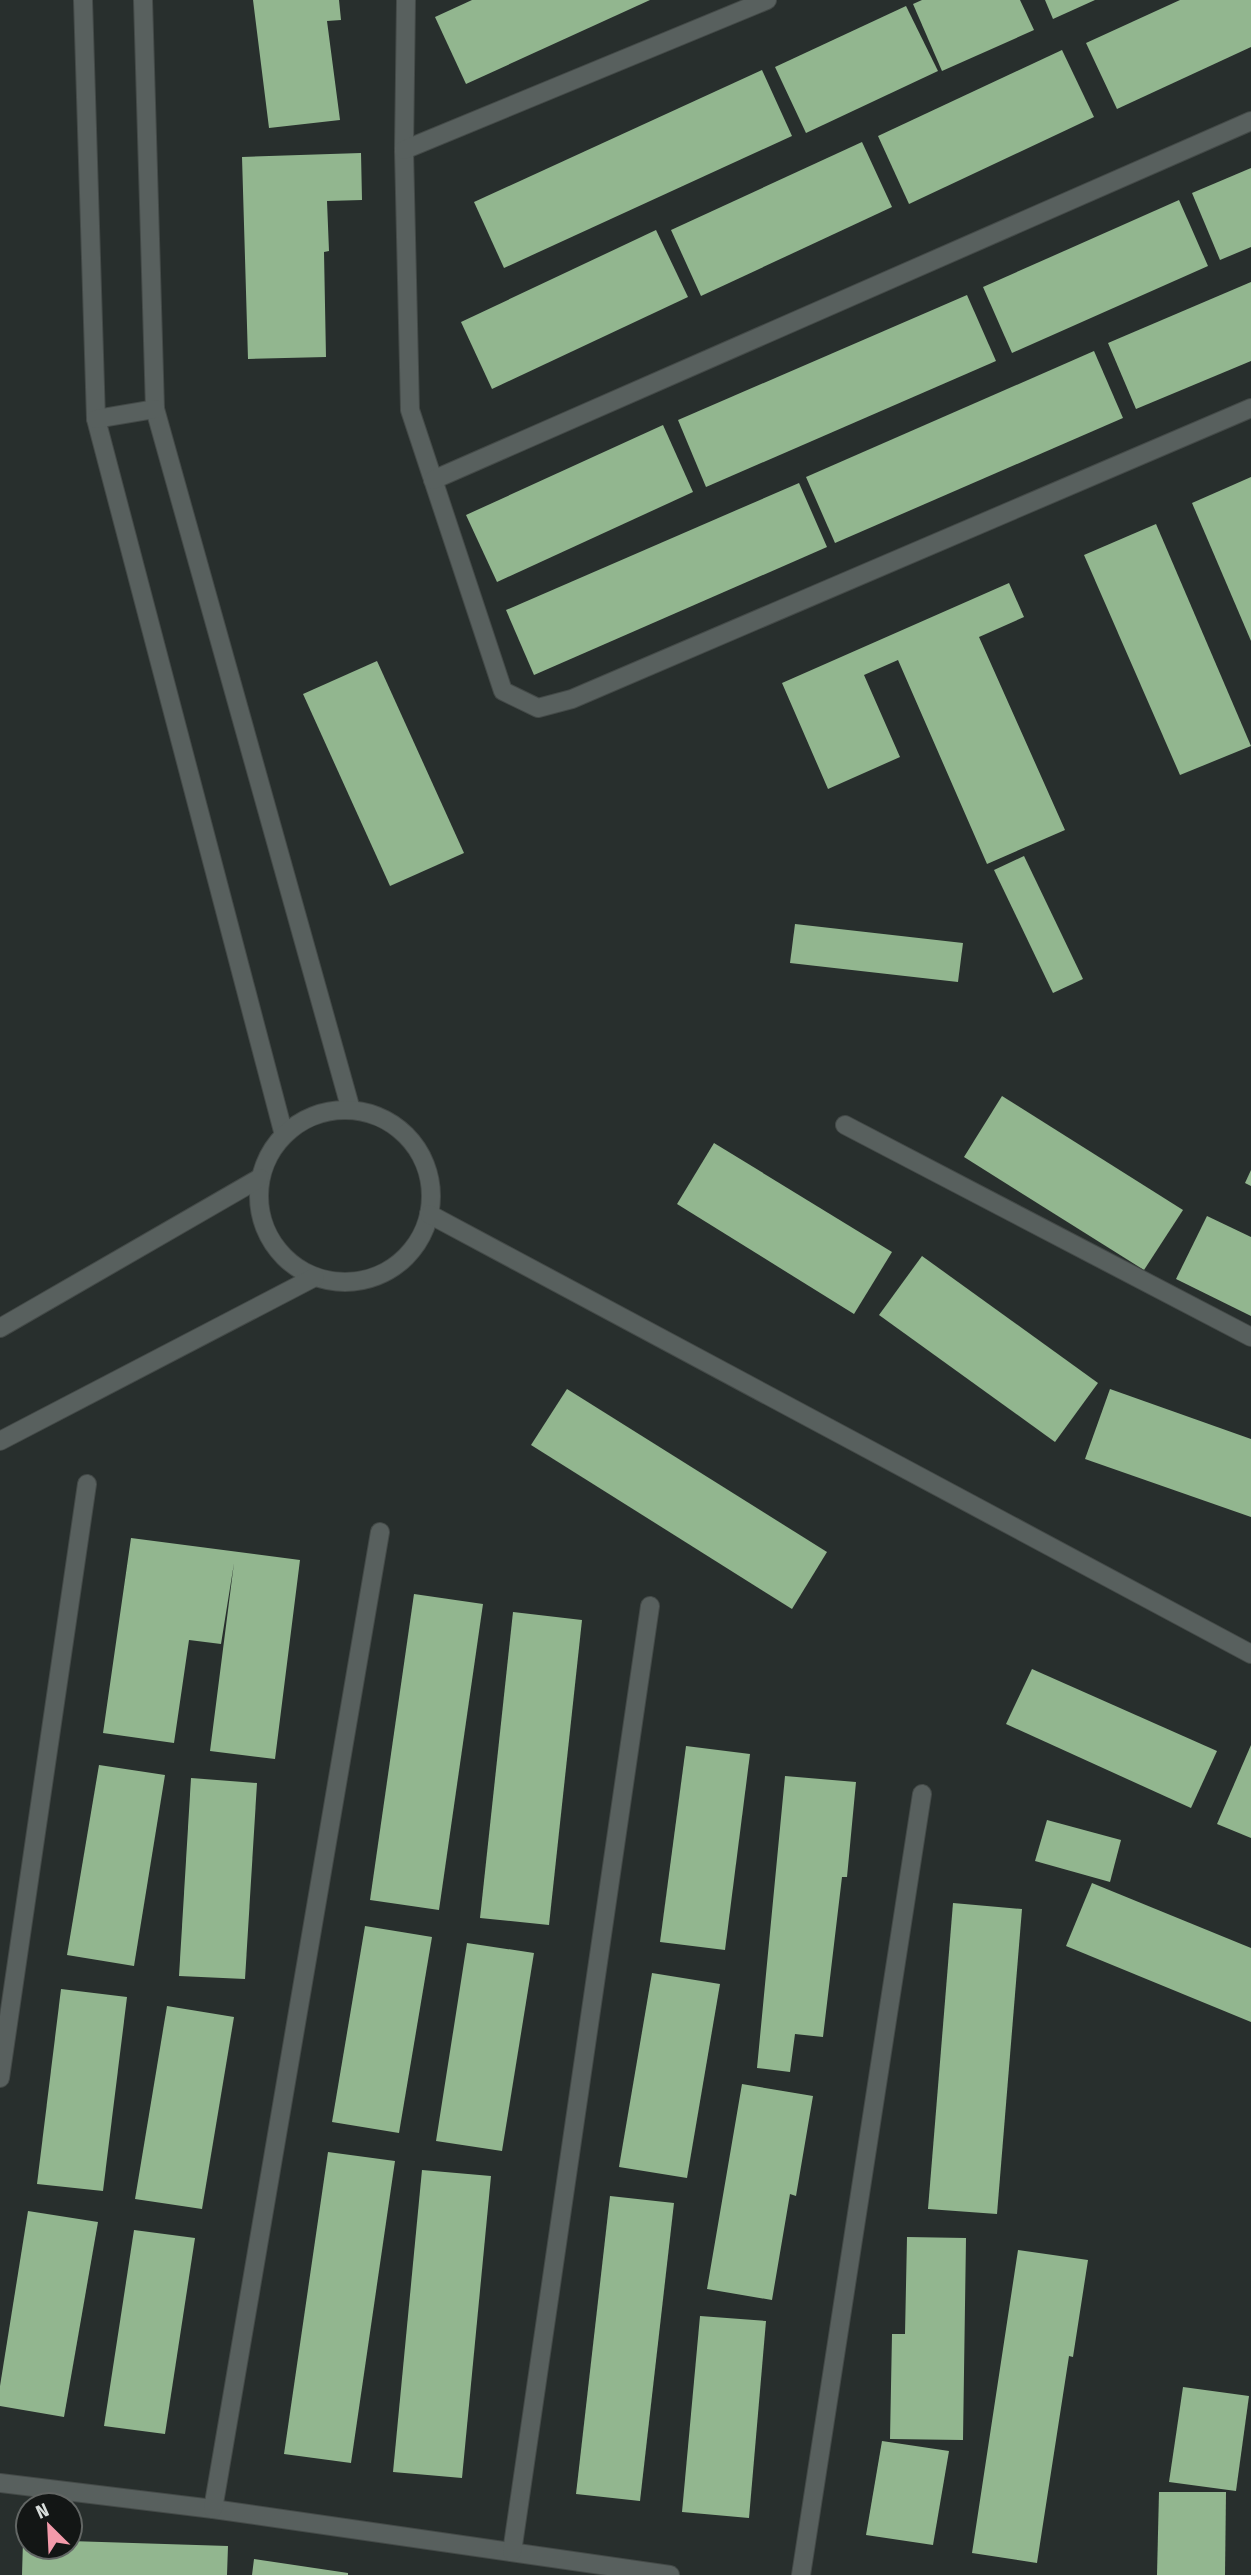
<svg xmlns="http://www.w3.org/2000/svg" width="1251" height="2575" viewBox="0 0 1251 2575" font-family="'Fira Sans Condensed',sans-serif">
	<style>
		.building { fill: #92b68f }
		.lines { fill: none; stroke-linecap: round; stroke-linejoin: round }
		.service-casing { stroke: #444a48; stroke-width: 20 }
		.minor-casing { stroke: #444a48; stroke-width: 20 }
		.service { stroke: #58605e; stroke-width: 18 }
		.minor { stroke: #58605e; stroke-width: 18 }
	</style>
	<rect width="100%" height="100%" fill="#282f2d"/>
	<g class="building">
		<polygon points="253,0 339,0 341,20 327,21 340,120 269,128"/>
		<polygon points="472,0 650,0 466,84 435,17"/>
		<polygon points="922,0 1020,0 1034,30 942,71 913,4"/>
		<polygon points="1045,0 1095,0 1053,19"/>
		<polygon points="1180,0 1251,0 1251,47 1117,109 1086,43"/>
		<polygon points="906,6 938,71 806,133 775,67"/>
		<polygon points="1062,50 1094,117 909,204 878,136"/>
		<polygon points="762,70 792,136 504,268 474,202"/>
		<polygon points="862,142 892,207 701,296 671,230"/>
		<polygon points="361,153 362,200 327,201 329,251 324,252 326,357 248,359 242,157"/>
		<polygon points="1251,168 1251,247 1220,260 1192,193"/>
		<polygon points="1179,200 1208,266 1012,353 983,287"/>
		<polygon points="656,230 688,297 492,389 461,322"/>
		<polygon points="1251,282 1251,361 1136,409 1108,343"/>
		<polygon points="967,295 996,361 706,487 678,420"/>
		<polygon points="1094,351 1123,418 835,543 806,477"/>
		<polygon points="663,425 693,492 497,582 466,515"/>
		<polygon points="1251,477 1251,641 1192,503"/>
		<polygon points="799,483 827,547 534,675 506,610"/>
		<polygon points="1156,524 1251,746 1180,775 1084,555"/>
		<polygon points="1009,583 1024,617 979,637 1065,830 987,864 898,660 864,675 900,757 828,789 782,683"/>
		<polygon points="377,661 464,853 390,886 303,694"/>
		<polygon points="1024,856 1083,979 1053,993 994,870"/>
		<polygon points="795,924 963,943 958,982 790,963"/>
		<polygon points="1002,1096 1183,1210 1144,1270 964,1157"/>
		<polygon points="714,1143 892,1252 854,1314 677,1204"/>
		<polygon points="1251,1170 1251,1186 1245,1183"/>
		<polygon points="1207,1216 1251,1237 1251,1316 1176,1279"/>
		<polygon points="922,1256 1098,1383 1055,1442 879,1315"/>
		<polygon points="567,1389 827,1552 792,1609 531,1445"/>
		<polygon points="1110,1389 1251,1439 1251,1517 1085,1459"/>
		<polygon points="131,1538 300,1560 275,1759 210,1751 234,1563 221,1644 189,1640 174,1743 103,1733"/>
		<polygon points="414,1594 483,1604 439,1910 370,1900"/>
		<polygon points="513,1612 582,1620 549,1925 480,1918"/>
		<polygon points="1032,1669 1217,1751 1191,1808 1006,1724"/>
		<polygon points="1251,1745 1251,1838 1217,1824"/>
		<polygon points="686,1746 750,1754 725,1950 660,1942"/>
		<polygon points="99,1765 165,1775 134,1966 67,1955"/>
		<polygon points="785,1776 856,1782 847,1877 842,1877 823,2037 795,2034 790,2072 757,2068"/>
		<polygon points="191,1778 257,1783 245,1979 179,1976"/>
		<polygon points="1047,1820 1121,1840 1110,1882 1035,1861"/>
		<polygon points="1092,1883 1251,1948 1251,2022 1066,1946"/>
		<polygon points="953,1903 1022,1909 997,2214 928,2209"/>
		<polygon points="365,1926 432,1937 399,2133 332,2122"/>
		<polygon points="467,1943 534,1953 502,2151 436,2141"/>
		<polygon points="652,1973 720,1984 687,2178 619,2167"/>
		<polygon points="61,1989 127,1997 103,2191 37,2184"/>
		<polygon points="167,2006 234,2017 202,2209 135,2199"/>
		<polygon points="742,2084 813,2096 796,2196 790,2194 772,2300 707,2289"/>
		<polygon points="328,2152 395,2161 351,2463 284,2454"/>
		<polygon points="422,2170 491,2176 462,2478 393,2472"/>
		<polygon points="610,2196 674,2203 640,2501 576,2494"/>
		<polygon points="28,2211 98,2222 64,2417 0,2406 0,2386"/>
		<polygon points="134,2230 195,2238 165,2434 104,2426"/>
		<polygon points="907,2237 966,2238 963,2440 890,2439 892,2334 905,2334"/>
		<polygon points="1018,2250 1088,2260 1073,2357 1069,2356 1037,2563 972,2553"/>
		<polygon points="700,2316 766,2321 749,2518 682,2512"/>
		<polygon points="1183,2387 1249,2396 1236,2491 1169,2482"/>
		<polygon points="882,2441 949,2451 933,2545 866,2535"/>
		<polygon points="1159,2492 1226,2492 1225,2575 1157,2575"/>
		<polygon points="23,2540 28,2540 28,2547 70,2547 70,2541 228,2546 227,2575 22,2575"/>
		<polygon points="254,2559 348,2573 348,2575 252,2575"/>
	</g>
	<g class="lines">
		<g class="service-casing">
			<g id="service">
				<polyline points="406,0 404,150 410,410 503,691 538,708 572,699 1251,408"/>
				<polyline points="404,150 767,0"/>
				<polyline points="433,480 1251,121"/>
			</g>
		</g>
		<g class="minor-casing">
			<g id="minor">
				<polyline points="83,0 96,419 284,1135"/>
				<polyline points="143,0 155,409 351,1110"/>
				<polyline points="96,419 155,409"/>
				<circle cx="345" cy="1196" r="86"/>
				<polyline points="845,1125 1251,1337"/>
				<polyline points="429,1214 1251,1654"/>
				<polyline points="0,1328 260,1178"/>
				<polyline points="0,1441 315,1277"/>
				<polyline points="0,2078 87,1484"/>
				<polyline points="0,2483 213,2509 670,2575"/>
				<polyline points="213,2509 380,1532"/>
				<polyline points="512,2552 650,1606"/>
				<polyline points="801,2575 922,1794"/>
			</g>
		</g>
		<use href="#service" class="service"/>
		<use href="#minor" class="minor"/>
	</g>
	<g transform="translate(49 2526) rotate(336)"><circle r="33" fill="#131615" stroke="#626664" stroke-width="2"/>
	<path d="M0-5L12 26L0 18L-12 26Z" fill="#f39aaa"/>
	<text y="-10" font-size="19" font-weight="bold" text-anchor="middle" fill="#d8dddb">N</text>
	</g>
</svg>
